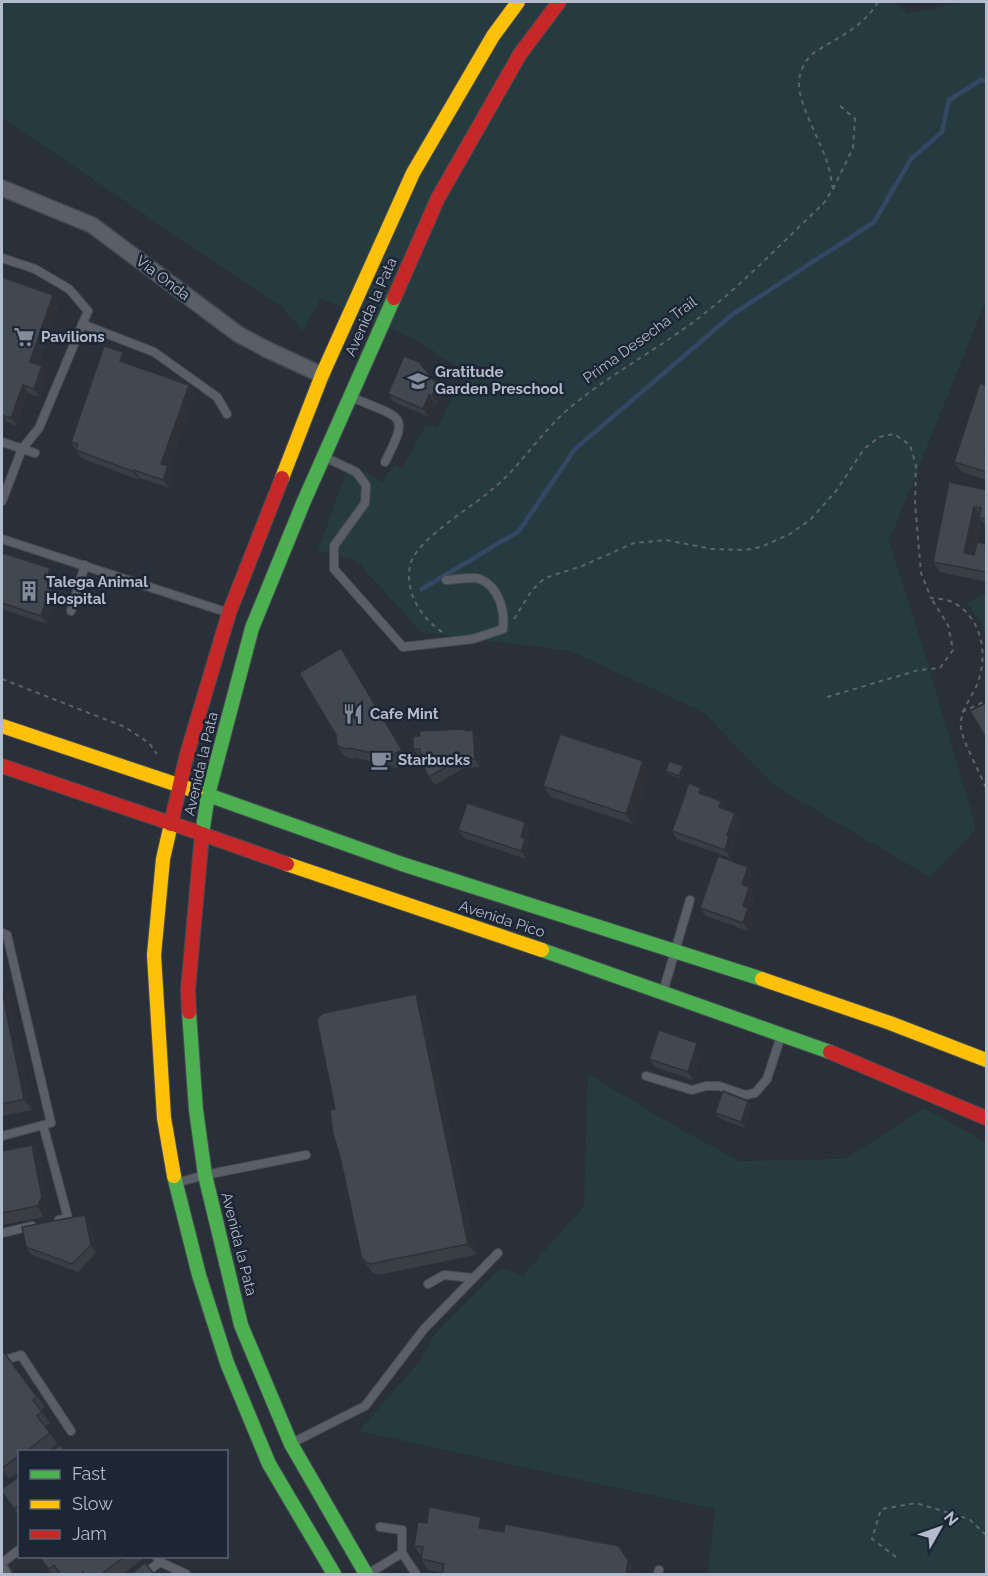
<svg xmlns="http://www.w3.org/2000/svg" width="988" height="1576" viewBox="0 0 988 1576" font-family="Raleway,sans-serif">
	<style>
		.green { fill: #263b40 }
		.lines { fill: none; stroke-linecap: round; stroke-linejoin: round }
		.stream { stroke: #344864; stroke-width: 4.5 }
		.lane-casing { stroke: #464b52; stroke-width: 10 }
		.street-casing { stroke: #464b52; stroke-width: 18 }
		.fast-casing { stroke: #464b52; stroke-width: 16 }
		.slow-casing { stroke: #464b52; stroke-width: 16 }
		.jam-casing { stroke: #464b52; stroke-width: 16 }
		.path { stroke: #5c636a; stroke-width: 2; stroke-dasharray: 4.5 4.5; stroke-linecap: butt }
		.lane { stroke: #5a5f67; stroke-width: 8 }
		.street { stroke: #5a5f67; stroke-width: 15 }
		.fast { stroke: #4caf50; stroke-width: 14 }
		.slow { stroke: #ffc107; stroke-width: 14 }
		.jam { stroke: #c62828; stroke-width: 14 }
		.wall { fill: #393e45 }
		.shaded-wall { fill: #2e3238 }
		.building { fill: #424850; stroke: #2e3238; stroke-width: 1.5 }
		.labels { text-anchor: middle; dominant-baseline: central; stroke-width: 5; stroke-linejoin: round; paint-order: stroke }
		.street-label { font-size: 15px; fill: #b3bccb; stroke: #1c2635 }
		.poi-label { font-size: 15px; font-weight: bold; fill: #b3bccb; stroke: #1c2635; text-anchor: start }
	</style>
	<rect width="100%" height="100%" fill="#29303a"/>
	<g class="green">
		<polygon points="2,2 893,2 908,14 964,2 986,2 986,300 889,541 928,664 976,829 930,877 775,786 703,712 571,651 421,632 356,560 318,551 350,462 382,483 394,465 402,469 426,425 438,427 452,397 467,373 417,340 321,298 303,331 281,306 2,118"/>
		<polygon points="986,594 986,635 981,622 966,603"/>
		<polygon points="588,1074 676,1127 739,1161 845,1159 924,1108 986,1143 986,1574 708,1574 715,1509 359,1431 422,1359 435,1334 501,1268 523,1276 584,1206"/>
	</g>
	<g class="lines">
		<polyline class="stream" points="422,589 519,531 575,449 733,314 874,222 911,159 942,132 949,100 981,80 986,81"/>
		<g class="lane-casing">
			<g id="lane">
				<polyline points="2,258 35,269 69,289 88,311 39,428 22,449 2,501"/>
				<polyline points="82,324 154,352 217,397 227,414"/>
				<path d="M356,399c46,20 54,14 29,63"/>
				<polyline points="2,442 35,453"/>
				<path d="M329,459l27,13 10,13 -1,18 -31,43v23l69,78 70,-8 30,-10c2,-19 -4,-42 -23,-50 -9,-3 -25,1 -34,1"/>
				<polyline points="2,539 223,611"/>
				<polyline points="71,611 85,565"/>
				<polyline points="2,933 7,935 51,1123 2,1136"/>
				<polyline points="663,992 690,900"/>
				<polyline points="646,1076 692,1090 706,1086 719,1086 745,1095 755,1093 767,1079 781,1036"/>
				<polyline points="43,1125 68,1218 59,1220"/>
				<polyline points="176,1183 205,1175 306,1155"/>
				<polyline points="2,1233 32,1226"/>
				<polyline points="428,1284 444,1275 473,1278"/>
				<polyline points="2,1361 21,1355 71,1431"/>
				<polyline points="292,1443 365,1406 424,1329 498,1253"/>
				<polyline points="380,1527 402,1530 402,1553 416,1574"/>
				<polyline points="160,1562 186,1574"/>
				<polyline points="2,1563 20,1549"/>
				<polyline points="144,1574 160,1562 156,1556"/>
				<polyline points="368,1574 402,1553"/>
				<polyline points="658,1574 659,1570"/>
			</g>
		</g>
		<g class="street-casing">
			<g id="street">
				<polyline points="2,188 92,225 238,334 266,349 322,375"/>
				<polyline points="2,1572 3,1574"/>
			</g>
		</g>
		<g class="fast-casing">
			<g id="fast">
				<polyline points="208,795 402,864 762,979"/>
				<polyline points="197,832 202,834 208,795 252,628 304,501 394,298"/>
				<polyline points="542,950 830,1052"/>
				<polyline points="189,1012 196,1110 205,1175 241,1325 291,1444 366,1574"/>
				<polyline points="174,1176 199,1275 227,1363 269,1464 334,1574"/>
			</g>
		</g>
		<g class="slow-casing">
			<g id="slow">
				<polyline points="282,478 322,375 413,173 493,36 518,2"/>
				<polyline points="2,726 196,791"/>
				<polyline points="171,824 163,859 154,955 164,1118 174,1176"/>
				<polyline points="287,864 542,950"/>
				<polyline points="762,979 890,1023 986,1060"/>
			</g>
		</g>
		<g class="jam-casing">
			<g id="jam">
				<polyline points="394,298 438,198 520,54 559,2"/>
				<polyline points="2,766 197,832"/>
				<polyline points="171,824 187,754 229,613 282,478"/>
				<polyline points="189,1012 188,990 202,834 287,864"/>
				<polyline points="830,1052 986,1118"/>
			</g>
		</g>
		<g class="path">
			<polyline points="833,189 853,148 855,119 838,104"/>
			<path d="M514,619l18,-29 13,-12 37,-12 52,-23 32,-3 46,9 33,1 16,-3 29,-13 20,-14 26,-29 28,-42 15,-12 15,-3 16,11 6,21 -1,37 6,70 10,25c7,1 17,1 23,5 26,14 34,47 25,76 -5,18 -20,29 -18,50 3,15 19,44 25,59"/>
			<path d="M442,632c-22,-15 -39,-42 -31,-70 9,-25 63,-56 84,-75 26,-22 45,-53 71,-76 37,-32 80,-55 119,-83 50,-35 93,-82 138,-124l10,-15c-2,-9 -3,-19 -6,-27 -7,-22 -28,-57 -28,-78 0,-12 6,-25 16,-32 25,-16 47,-24 63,-50"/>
			<polyline points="2,679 125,727 149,743 157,754"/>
			<polyline points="827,697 919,670 940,668 953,650 948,625 931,598"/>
			<polyline points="962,712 986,701"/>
			<polyline points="896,1557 872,1539 881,1509 916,1503 969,1519 986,1535"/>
		</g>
		<use href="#lane" class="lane"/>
		<use href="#street" class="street"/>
		<use href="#fast" class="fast"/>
		<use href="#slow" class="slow"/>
		<use href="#jam" class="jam"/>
	</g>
	<g class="wall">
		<polygon points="2,277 53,295 59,303 38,365 47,374 39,397 28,393 17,426 7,422 4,432 2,431"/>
		<polygon points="129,360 128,364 189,385 195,393 169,468 174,474 169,488 140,478 139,480 81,458 71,442"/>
		<polygon points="987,386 987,480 962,472 954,462"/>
		<polygon points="443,392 437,404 435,403 429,417 394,402 388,394"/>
		<polygon points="987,490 987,528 981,520 973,555 987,544 987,582 940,572 933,562"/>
		<polygon points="2,557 56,576 53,584 60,592 56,603 53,602 47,624 2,609"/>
		<polygon points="341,648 348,658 409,761 396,768 357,758 352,759 344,756 337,745"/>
		<polygon points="466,729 479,738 480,767 464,768 435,785 429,777 420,757 419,757 413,749 420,736"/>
		<polygon points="683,766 685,769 681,779 668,774 666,771"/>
		<polygon points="650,772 633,824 551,797 543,786"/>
		<polygon points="701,788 707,796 721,801 727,810 740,821 733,841 735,844 730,858 677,839 672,831"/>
		<polygon points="525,822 531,830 527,842 530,847 526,859 464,838 458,830"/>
		<polygon points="748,867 754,875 750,887 755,895 750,910 754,916 749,931 705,916 700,908"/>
		<polygon points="2,967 32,1110 2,1116"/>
		<polygon points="424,1005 476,1255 378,1275 372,1272 364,1261 335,1109"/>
		<polygon points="703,1051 693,1080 655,1067 649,1059"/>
		<polygon points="752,1106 745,1128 719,1118 715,1113"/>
		<polygon points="2,1151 39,1156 49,1208 44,1217 2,1225"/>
		<polygon points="90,1223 96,1253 78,1272 32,1255 26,1247"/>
		<polygon points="3,1351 45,1407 41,1410 50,1423 45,1426 57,1444 47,1452 20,1452 20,1471 9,1479 2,1470 2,1352"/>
		<polygon points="20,1476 20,1517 2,1492"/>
		<polygon points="427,1523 489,1528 488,1530 504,1532 619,1546 636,1571 443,1573 428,1570 421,1559 421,1556 414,1546"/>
		<polygon points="39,1557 145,1557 122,1575 52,1575"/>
	</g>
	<g class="shaded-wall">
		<polygon points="53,295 59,303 36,370 30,362"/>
		<polygon points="123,352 129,360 126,369 120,361"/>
		<polygon points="42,366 47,374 39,397 34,389"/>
		<polygon points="437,384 443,392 437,404 432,396"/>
		<polygon points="23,385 28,393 17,426 11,418"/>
		<polygon points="189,385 195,393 169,468 174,474 169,488 163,480 161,464"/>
		<polygon points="429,395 435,403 429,417 423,409"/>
		<polygon points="2,414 7,422 4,432 2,428"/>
		<polygon points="134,470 140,478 139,480 134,472"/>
		<polygon points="974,507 981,517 979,518 980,520 972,564 964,553"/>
		<polygon points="50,568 56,576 52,590 46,581"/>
		<polygon points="54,584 60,592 56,603 51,595"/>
		<polygon points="48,594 53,602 47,624 41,616"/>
		<polygon points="341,648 348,658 409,761 402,750"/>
		<polygon points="473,730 479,738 480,767 475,759"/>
		<polygon points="643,761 650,772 633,824 626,814"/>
		<polygon points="683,766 685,769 681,779 679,776"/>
		<polygon points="701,788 707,796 699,793"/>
		<polygon points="721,801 727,809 725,815 719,807"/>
		<polygon points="735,813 740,821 733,841 735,844 730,858 725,850 727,835"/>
		<polygon points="525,822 531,830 527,842 530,847 526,859 521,851 521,837"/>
		<polygon points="748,867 754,875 750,887 755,895 750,910 754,916 749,931 743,923 742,884"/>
		<polygon points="2,967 32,1110 24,1099 2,991"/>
		<polygon points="416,994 424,1005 476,1255 468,1244"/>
		<polygon points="697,1043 703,1051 693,1080 688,1072"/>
		<polygon points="748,1101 752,1106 745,1128 741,1122"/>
		<polygon points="32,1145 39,1156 49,1208 44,1217 37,1206"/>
		<polygon points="85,1215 90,1223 96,1253 91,1245"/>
		<polygon points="481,1517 489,1528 487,1539 479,1528"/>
		<polygon points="619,1546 636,1571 635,1575 626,1575"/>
	</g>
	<g class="building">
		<polygon points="2,277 53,295 30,362 42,366 34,389 23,385 11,418 2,415"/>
		<polygon points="104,346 123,352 120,361 189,385 161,464 168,466 163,480 134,470 134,472 76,450 78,444 71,442"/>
		<polygon points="404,356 419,362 437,384 432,396 429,395 423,409 388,394"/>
		<polygon points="980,383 987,386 987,449 985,454 987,455 987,472 954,462"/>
		<polygon points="949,482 987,490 987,519 979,518 981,508 974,507 964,553 974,555 977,542 987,544 986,572 933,562"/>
		<polygon points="3,553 50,568 46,581 54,584 51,595 48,594 41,616 2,603 2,557"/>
		<polygon points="341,648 402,750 389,757 350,748 344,749 337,745 336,735 299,673"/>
		<polygon points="987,702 987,740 970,711"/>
		<polygon points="466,729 466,731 473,730 475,759 458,760 429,777 419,758 421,757 420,749 413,749 413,736 420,736 419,731"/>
		<polygon points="560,734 643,761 626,814 543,786"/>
		<polygon points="669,761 683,766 679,776 666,771"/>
		<polygon points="689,783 701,788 699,793 721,801 719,807 735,813 727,835 729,836 725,850 672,831"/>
		<polygon points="467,803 525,822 521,837 525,839 521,851 458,830"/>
		<polygon points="718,856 748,867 742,884 749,887 743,906 748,908 743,923 700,908"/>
		<polygon points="2,991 24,1099 2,1104"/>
		<polygon points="416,994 468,1244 370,1264 364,1261 361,1255 340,1157 333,1134 330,1110 335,1109 317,1021 319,1016 324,1013"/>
		<polygon points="659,1030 697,1043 688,1072 649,1059"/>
		<polygon points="723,1091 748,1101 741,1122 715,1113"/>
		<polygon points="32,1145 42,1198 37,1206 2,1213 2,1151"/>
		<polygon points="85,1215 91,1245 72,1264 26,1247 22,1227"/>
		<polygon points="3,1351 37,1397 33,1400 42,1412 37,1416 50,1433 25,1452 20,1452 20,1455 2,1468 2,1352"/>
		<polygon points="60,1445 65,1452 51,1452"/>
		<polygon points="20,1476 20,1504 14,1509 2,1492 2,1489"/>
		<polygon points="429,1507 481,1517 479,1528 504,1532 505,1524 619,1546 628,1560 626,1575 442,1575 444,1564 421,1559 423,1547 414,1546 418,1522 427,1523"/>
		<polygon points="39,1557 124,1557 100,1575 85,1575 83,1572 79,1575 61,1575 54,1565 49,1569"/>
		<polygon points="145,1563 155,1575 130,1575"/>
	</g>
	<defs>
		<g id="supermarket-bare" transform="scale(1.62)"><path d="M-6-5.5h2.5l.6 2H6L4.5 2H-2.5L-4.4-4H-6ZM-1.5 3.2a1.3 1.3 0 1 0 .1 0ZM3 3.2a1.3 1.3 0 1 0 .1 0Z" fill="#838b98" stroke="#1c2635" stroke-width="2.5" paint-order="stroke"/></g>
		<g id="school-bare" transform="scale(1.62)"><path d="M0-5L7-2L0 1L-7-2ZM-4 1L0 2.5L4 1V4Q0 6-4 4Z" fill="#838b98" stroke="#1c2635" stroke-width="2.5" paint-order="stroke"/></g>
		<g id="building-bare" transform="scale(1.62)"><path d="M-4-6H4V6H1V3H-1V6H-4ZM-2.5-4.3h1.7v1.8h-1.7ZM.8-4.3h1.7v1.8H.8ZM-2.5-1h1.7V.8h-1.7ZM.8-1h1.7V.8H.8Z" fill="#838b98" stroke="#1c2635" stroke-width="2.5" paint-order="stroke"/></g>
		<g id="restaurant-bare" transform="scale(1.62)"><path d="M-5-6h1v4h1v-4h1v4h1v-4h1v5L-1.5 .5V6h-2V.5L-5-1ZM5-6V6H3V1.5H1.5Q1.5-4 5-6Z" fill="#838b98" stroke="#1c2635" stroke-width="2.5" paint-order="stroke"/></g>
		<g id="cafe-bare" transform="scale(1.62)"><path d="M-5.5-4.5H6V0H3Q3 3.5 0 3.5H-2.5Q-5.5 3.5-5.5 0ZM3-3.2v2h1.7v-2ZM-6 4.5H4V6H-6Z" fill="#838b98" stroke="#1c2635" stroke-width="2.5" paint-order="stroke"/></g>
	</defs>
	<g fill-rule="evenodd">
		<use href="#supermarket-bare" x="24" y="337"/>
		<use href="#school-bare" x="418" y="381"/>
		<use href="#building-bare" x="29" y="591"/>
		<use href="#restaurant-bare" x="353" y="714"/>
		<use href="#cafe-bare" x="381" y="760"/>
	</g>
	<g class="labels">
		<g class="street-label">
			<text transform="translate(163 278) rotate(37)">Via Onda</text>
			<text transform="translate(371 307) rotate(-66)">Avenida la Pata</text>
			<text transform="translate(640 340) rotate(-36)">Prima Desecha Trail</text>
			<text transform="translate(201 764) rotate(-77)">Avenida la Pata</text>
			<text transform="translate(502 919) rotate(18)">Avenida Pico</text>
			<text transform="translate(239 1244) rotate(76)">Avenida la Pata</text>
		</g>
		<g class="poi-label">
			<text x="41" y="337">Pavilions</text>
			<text x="435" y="372">Gratitude<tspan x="435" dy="17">Garden Preschool</tspan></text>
			<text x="46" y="582">Talega Animal<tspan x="46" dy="17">Hospital</tspan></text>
			<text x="370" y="714">Cafe Mint</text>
			<text x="398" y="760">Starbucks</text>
		</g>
	</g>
	<rect width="988" height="1576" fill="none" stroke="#b3bccb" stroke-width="6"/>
	<rect x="18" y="1450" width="210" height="108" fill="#1c2635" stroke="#586271" stroke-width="1.5"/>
	<rect x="30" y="1470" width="30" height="9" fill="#4caf50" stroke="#586271" stroke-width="1.5"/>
	<text x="72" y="1480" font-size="18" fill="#b3bccb">Fast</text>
	<rect x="30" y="1500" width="30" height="9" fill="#ffc107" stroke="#586271" stroke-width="1.5"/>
	<text x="72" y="1510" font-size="18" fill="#b3bccb">Slow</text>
	<rect x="30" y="1530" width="30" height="9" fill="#c62828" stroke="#586271" stroke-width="1.5"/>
	<text x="72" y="1540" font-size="18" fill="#b3bccb">Jam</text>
	<g transform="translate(940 1528) rotate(50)" stroke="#1c2635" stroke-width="4.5" paint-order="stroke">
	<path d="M0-4.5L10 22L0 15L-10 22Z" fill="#b3bccb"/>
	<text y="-9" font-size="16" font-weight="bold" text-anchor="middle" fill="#b3bccb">N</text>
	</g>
</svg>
